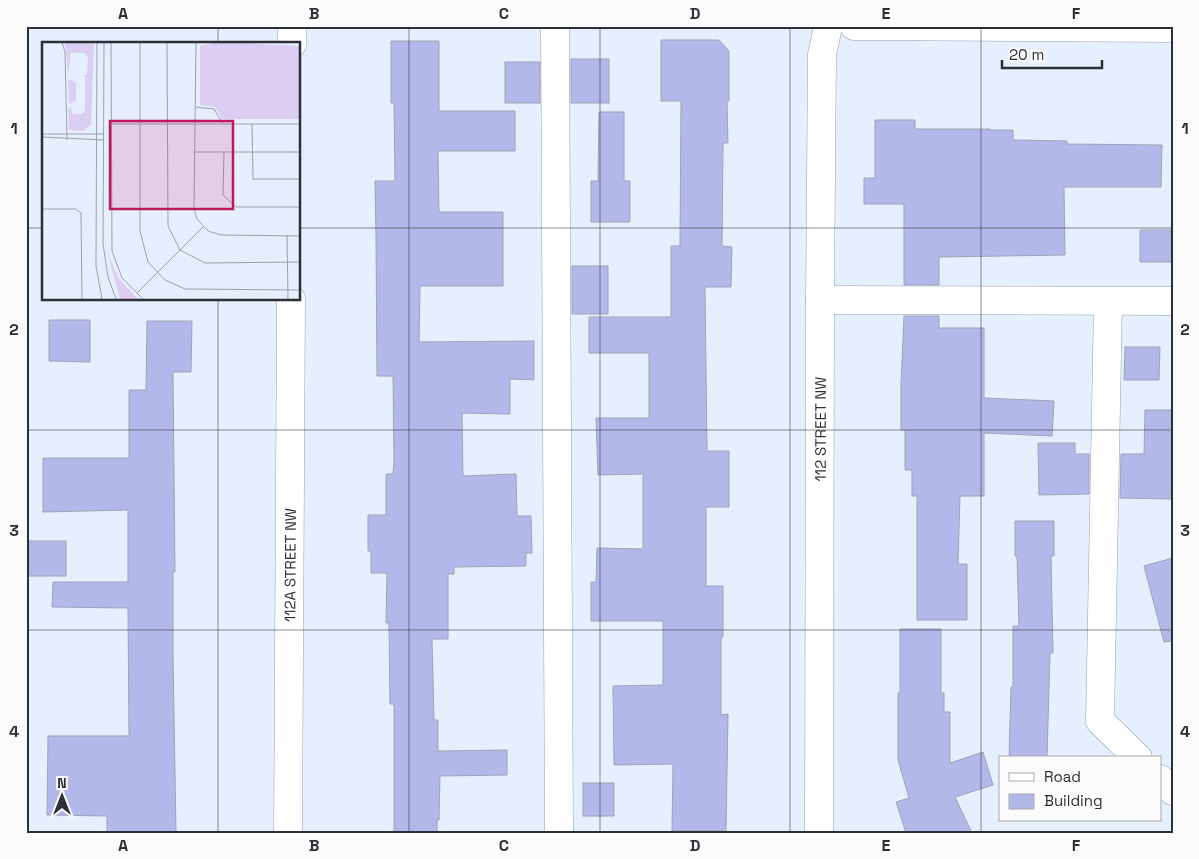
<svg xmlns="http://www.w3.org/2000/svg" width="1199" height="859" viewBox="0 0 1199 859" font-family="'Space Grotesk',sans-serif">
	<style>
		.building { fill: #b3b8ea; stroke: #a0a2b5 }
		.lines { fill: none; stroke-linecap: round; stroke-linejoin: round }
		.minor-casing { stroke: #95a0b1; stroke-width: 29 }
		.minor { stroke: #fff; stroke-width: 28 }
		.grid { fill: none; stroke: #2b2f36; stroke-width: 1; stroke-opacity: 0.55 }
		.labels { text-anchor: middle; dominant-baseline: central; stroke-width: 5; stroke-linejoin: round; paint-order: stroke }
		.street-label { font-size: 15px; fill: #2b2f36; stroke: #fbfbfb }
		.inset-road { fill: none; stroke: #9ba2ad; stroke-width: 1 }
		.view { fill: #c2185b; fill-opacity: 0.15; stroke: #c2185b; stroke-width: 2.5 }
		.inset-edge { fill: none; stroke: #2b2f36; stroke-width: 2.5 }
		.neatline { fill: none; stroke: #2b2f36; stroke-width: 2 }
		.grid-label { font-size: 16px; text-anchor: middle; font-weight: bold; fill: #2b2f36 }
	</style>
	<rect width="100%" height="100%" fill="#e5effd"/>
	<g class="building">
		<polygon points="661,40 719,40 729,51 729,101 727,101 728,143 723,143 722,246 732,247 731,287 705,287 707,451 729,451 729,507 706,507 706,586 723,586 723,637 721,637 721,715 728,714 726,831 672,831 673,764 614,765 613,686 663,685 663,621 591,621 591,582 596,582 597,548 643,549 643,474 598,475 596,418 649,418 649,353 589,353 589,317 671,317 671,246 680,246 681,101 661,101"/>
		<polygon points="391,41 439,41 439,111 515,111 515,151 438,151 439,212 503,212 503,286 420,286 419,342 534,341 534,380 510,379 510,414 462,413 463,476 516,474 517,516 531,516 532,553 526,553 526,566 454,567 454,574 448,574 448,639 432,639 434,720 438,720 438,751 507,750 507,775 440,776 439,820 437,820 437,833 394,833 394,704 390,704 389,623 386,623 387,573 371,573 371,551 368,551 368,515 386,515 386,474 393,474 394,461 393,376 377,376 376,235 375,181 395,181 394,103 391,103"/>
		<rect x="571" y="59" width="38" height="44"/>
		<rect x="505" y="62" width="35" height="41"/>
		<polygon points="599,112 624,112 624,181 630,181 630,222 591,222 591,181 598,181"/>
		<polygon points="875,120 915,120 915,129 990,129 990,130 1013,130 1013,140 1067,141 1067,144 1162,145 1161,187 1064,187 1065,255 939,257 939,285 904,285 904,204 864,204 864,178 875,178"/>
		<polygon points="1140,230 1171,230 1172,262 1140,262"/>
		<rect x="572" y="266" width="36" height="48"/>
		<polygon points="904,316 939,316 939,328 984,328 984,398 1054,401 1052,436 984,433 984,496 960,496 958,564 967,564 967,620 917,620 917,496 912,496 912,470 905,470 905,430 901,430 901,384"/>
		<polygon points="49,320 90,320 90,362 49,361"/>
		<polygon points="147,321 192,321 191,372 173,372 175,572 173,572 173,654 176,833 107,833 107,816 47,815 48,736 129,736 128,608 52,607 53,582 128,582 128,510 43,512 43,458 129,458 129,390 146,390"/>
		<polygon points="1125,347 1160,347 1159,380 1124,380"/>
		<polygon points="1145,410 1173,410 1171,499 1120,498 1121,454 1144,454"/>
		<polygon points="1038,443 1075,443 1075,454 1089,454 1089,494 1039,495"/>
		<polygon points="1015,521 1054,521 1054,556 1051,556 1053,653 1050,653 1047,758 1009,758 1011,687 1013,687 1013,626 1019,626 1017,556 1015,556"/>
		<rect x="26" y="541" width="40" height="35"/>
		<polygon points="1173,558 1173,641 1164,642 1144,566"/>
		<polygon points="900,629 941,629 941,693 944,693 944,712 950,712 950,763 983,752 993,785 955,797 972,833 906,833 896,802 909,798 898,760 898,693 900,693"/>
		<rect x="583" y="783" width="31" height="33"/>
	</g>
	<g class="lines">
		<g class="minor-casing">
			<g id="minor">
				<polyline points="555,26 559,833"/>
				<polyline points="854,26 1173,28"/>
				<polyline points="292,44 292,26"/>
				<polyline points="820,300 1173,301"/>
				<polyline points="1108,302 1100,721 1138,758"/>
				<polyline points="1160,779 1173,791"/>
				<path id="s1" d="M288,833l3,-534"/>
				<path id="s2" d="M819,833l1,-533 2,-245 6,-29"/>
			</g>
		</g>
		<use href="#minor" class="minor"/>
	</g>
	<path class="grid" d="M218,26v18M409,26v807M600,26v807M790,26v807M981,26v807M26,228h18M299,228h874M218,299v534M26,430h1147M26,630h1147"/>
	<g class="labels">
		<g class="street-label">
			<text stroke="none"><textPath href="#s2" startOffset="404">112 STREET NW</textPath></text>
			<text stroke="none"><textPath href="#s1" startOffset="268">112A STREET NW</textPath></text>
		</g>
	</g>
	<g transform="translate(42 42)">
		<rect width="258" height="258" fill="#e5effd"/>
		<path d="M23,0h29l-3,83 -8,6 -14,-1 -1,-21 3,-1 1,6h10l3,-4v-33l-2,-2h4l1,-17 -3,-5h-14l-3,23zM177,0l80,4v73h-77l-7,-12 -15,-2v-59zM29,38l5,3v18l-7,3 -1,-23zM65,210l12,27 19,20h-18z" fill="#dccdf3"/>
		<path class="inset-road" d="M20,0l3,10 2,88M55,0l-1,224 6,33M62,0l-1,202 5,33 8,22M69,0l1,209 10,27 21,21M98,0v189l8,31 17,18 20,9 115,1M125,0l1,184 12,24 25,13 95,-1M154,0l-2,167 3,10 11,12 13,4 79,1M153,65l19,2 9,15M70,82h188M210,82l1,55h47M0,92h62M0,95l62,3M152,110h106M182,110l-1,43 13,12h64M0,167h34l5,4 1,86M245,194l1,63M95,251l66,-66"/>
		<path class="view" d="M68,79h123v88h-123z"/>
		<rect width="258" height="258" class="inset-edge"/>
	</g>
	<rect width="1199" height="859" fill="none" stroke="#fbfbfb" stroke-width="55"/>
	<rect x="999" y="756" width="162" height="65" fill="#fbfbfb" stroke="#a8a9ac"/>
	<rect x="1009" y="773" width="25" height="8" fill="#ffffff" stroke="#a8a9ac"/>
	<text x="1044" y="782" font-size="15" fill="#2b2f36">Road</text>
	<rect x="1009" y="794" width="25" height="15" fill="#b3b8ea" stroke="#a8a9ac"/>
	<text x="1044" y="806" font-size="15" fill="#2b2f36">Building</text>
	<g transform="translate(62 796)" stroke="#fbfbfb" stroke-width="4" paint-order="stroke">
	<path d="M0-4L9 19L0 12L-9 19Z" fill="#2b2f36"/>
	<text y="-8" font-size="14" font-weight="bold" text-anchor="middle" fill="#2b2f36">N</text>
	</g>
	<path d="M1002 60v8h100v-8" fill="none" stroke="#2b2f36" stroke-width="2.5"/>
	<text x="1009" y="60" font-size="15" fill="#2b2f36" stroke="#fbfbfb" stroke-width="4" paint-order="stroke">20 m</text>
	<rect x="28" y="28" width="1144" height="804" class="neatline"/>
	<g class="grid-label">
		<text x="123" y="19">A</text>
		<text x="314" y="19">B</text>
		<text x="504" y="19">C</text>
		<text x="695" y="19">D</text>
		<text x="886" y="19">E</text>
		<text x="1076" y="19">F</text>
		<text x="14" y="134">1</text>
		<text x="1185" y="134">1</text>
		<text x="14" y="335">2</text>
		<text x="1185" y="335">2</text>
		<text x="14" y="536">3</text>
		<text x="1185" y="536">3</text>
		<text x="14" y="737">4</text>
		<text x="1185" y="737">4</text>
		<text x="123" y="851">A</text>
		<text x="314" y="851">B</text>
		<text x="504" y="851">C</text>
		<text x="695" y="851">D</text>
		<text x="886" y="851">E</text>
		<text x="1076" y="851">F</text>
	</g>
</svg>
